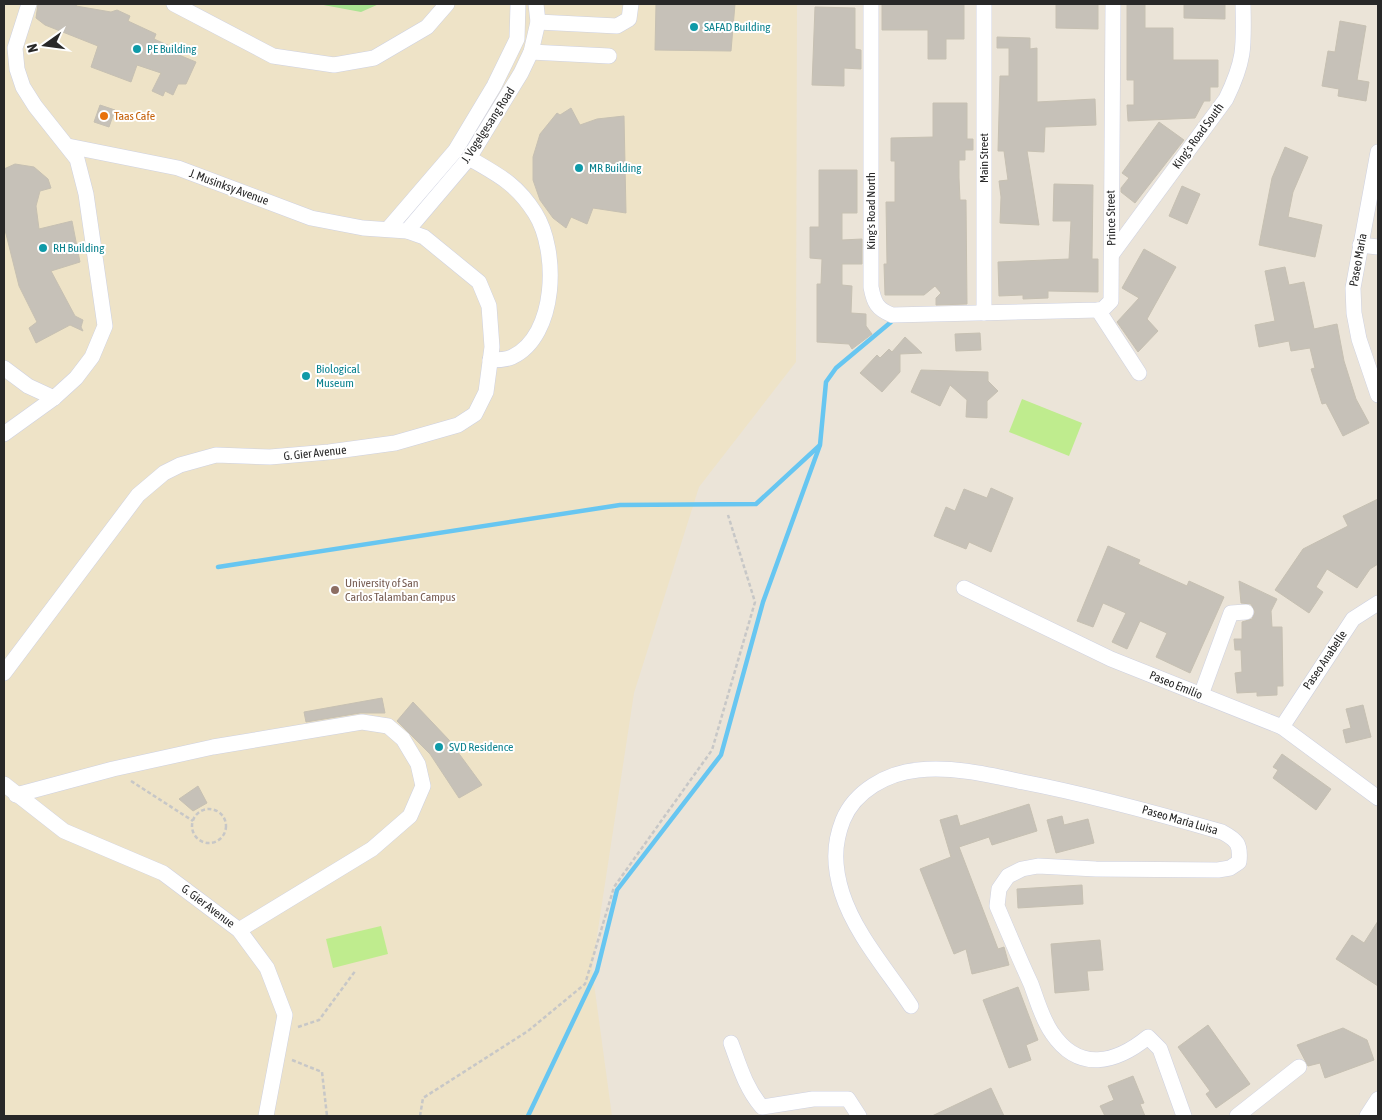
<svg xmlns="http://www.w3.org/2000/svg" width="1382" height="1120" viewBox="0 0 1382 1120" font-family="'Asap Condensed',sans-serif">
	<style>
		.education { fill: #eee3c7 }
		.green { fill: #abe493 }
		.pitch { fill: #bfec8e }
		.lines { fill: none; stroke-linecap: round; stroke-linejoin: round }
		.stream { stroke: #67c6f1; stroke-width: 4.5 }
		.building { fill: #c6c1b8; stroke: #c6c0b2 }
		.minor-casing { stroke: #ced1e1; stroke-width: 16 }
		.path { stroke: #c7c7c7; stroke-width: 2.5; stroke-dasharray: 4 2.5; stroke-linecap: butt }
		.minor { stroke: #fff; stroke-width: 15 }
		.culture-dot { fill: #0f9aa8; stroke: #fff; stroke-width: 2 }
		.food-dot { fill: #e8710a; stroke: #fff; stroke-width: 2 }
		.education-dot { fill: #8d6e63; stroke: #fff; stroke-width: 2 }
		.labels { text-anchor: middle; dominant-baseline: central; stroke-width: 4; stroke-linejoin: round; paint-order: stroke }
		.culture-label { font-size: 12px; fill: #0d838f; stroke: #fff; text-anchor: start }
		.food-label { font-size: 12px; fill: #c56008; stroke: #fff; text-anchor: start }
		.street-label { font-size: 12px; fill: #282828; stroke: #fff }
		.education-label { font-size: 12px; fill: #785e54; stroke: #fff; text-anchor: start }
	</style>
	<rect width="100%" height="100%" fill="#ebe4d8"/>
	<polygon class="education" points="4,4 797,4 796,362 699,487 634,693 592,969 612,1116 4,1116"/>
	<polygon class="green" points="318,4 379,4 361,12"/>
	<g class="pitch">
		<polygon points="1022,399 1082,423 1069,456 1009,432"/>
		<polygon points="381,926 388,954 333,968 326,939"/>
	</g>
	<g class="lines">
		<g class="stream">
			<polyline points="218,567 620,505 756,504 819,446"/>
			<polyline points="528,1116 597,971 617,890 721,755 763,602 820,445 826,382 836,368 891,322"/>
		</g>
	</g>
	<g class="building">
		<polygon points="38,4 77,4 76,6 111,12 117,10 130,16 128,21 156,34 154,39 181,51 179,55 196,62 186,84 178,84 173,95 165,91 163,96 152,91 161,73 137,65 131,82 91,67 98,46 45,25 36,18"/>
		<polygon points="656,4 735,4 731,51 655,50"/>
		<polygon points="882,4 964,5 964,39 946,39 946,59 928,59 928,30 882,30"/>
		<polygon points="1056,4 1098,4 1098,29 1056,28"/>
		<polygon points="1127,4 1145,4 1145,28 1173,28 1173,60 1218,60 1218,87 1210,87 1210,101 1204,101 1195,118 1128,121 1127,105 1134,105 1134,80 1127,80"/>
		<polygon points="1184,4 1225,4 1225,19 1184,18"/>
		<polygon points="815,7 855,8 855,49 861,50 861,69 844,68 844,86 812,85"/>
		<polygon points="1340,21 1366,26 1357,80 1369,82 1366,101 1338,96 1339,89 1322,86 1328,51 1335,52"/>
		<polygon points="997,37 1030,38 1030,49 1037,48 1037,102 1095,99 1096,125 1045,127 1044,152 1027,151 1039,225 1000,223 1001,197 999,181 1008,180 1004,151 998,151 1000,76 1009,76 1009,48 997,48"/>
		<polygon points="933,103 967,103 967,139 973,139 973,150 965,150 965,160 959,160 959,178 960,200 966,200 967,304 936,305 936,298 941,293 935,286 924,295 885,295 884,264 887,264 886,202 895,202 895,161 891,161 891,138 933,137"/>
		<polygon points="100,105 115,110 109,127 94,122"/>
		<polygon points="571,108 580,125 597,119 624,116 626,213 593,208 587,224 571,217 566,228 553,218 540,200 533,180 533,157 540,134 557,113 560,115"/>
		<polygon points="1159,122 1184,140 1135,203 1121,192 1121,188 1129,178 1122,173"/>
		<polygon points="1285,147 1308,157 1293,192 1288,217 1322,225 1315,257 1259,245 1272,178"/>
		<polygon points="15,164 34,167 48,179 51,188 40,191 36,206 39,229 72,221 80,262 51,271 75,316 83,320 81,327 83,331 70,325 36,343 29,328 37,322 19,286 4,226 4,169"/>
		<polygon points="819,170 857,170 857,213 842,213 842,240 862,239 862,264 842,264 842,285 852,286 851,313 866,314 866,326 872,334 852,349 849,344 817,342 817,284 821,284 822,259 810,258 810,227 819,227"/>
		<polygon points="1054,184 1093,185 1092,259 1098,259 1098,292 1048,291 1048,298 1023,299 1023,295 999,296 998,262 1069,259 1071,221 1053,221"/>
		<polygon points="1182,186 1200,194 1187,224 1169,216"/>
		<polygon points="1144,249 1176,267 1147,319 1158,331 1138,352 1117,322 1139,298 1122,288"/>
		<polygon points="1285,267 1289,285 1304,282 1314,329 1337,324 1344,361 1356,399 1369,423 1343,436 1326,403 1322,404 1311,369 1315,368 1310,348 1291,351 1289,341 1259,347 1255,325 1275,321 1265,271"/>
		<polygon points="980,333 981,350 956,351 955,334"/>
		<polygon points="905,337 922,353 900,354 900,372 882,392 860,373 877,355 880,358 889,349 892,352"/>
		<polygon points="921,370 988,372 988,381 998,391 987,401 987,418 966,417 967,400 950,385 940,406 911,392"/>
		<polygon points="991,488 1013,498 991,552 969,542 966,549 934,536 946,507 955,511 964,489 987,498"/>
		<polygon points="1378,499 1378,564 1370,569 1357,588 1327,569 1316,587 1323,592 1309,613 1275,590 1303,549 1348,526 1343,516"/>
		<polygon points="1108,546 1140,560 1138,564 1187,586 1189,581 1224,597 1190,673 1156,657 1167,633 1140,621 1127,649 1112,642 1126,613 1103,603 1093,627 1077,621"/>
		<polygon points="1239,581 1277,599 1271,611 1272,627 1282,627 1283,686 1277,686 1277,695 1257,696 1257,692 1237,693 1235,673 1242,672 1241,650 1235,650 1234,639 1242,639 1242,622 1252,619 1255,612 1251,604 1241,603"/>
		<polygon points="382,698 385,713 360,713 306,722 304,712"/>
		<polygon points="413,702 449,740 482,785 459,798 430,754 397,721"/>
		<polygon points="1363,705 1371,737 1346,743 1343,730 1351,728 1346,709"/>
		<polygon points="1282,754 1331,789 1316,810 1273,778 1278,770 1273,767"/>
		<polygon points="198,786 207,803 193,811 179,799"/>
		<polygon points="1029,804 1037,831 992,845 989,837 959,847 998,949 1004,947 1009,965 972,974 966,949 954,954 920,869 951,857 940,820 957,815 960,826"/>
		<polygon points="1062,816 1064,825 1088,819 1094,843 1056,853 1047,820"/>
		<polygon points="1082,885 1083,904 1018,908 1017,889"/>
		<polygon points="1378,921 1378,986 1336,959 1352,935 1364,943"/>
		<polygon points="1100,940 1103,970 1087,971 1089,990 1055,993 1051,944"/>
		<polygon points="1018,987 1038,1040 1026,1045 1031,1060 1009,1068 983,1000"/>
		<polygon points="1208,1025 1250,1084 1216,1108 1206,1094 1210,1091 1178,1047"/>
		<polygon points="1343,1028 1367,1040 1374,1060 1325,1078 1320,1063 1308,1066 1297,1045"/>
		<polygon points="1133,1076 1144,1103 1140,1104 1145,1116 1105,1116 1100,1106 1114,1100 1108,1086"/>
		<polygon points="991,1088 1004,1116 932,1116"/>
	</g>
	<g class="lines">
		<g class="minor-casing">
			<g id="minor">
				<polyline points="174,4 273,56 334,65 374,58 427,27 447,4"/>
				<path d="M871,4v283c3,16 6,22 21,28l206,-5 5,-1 8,-8 2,-297"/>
				<polyline points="538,22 617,26 629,19 631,4"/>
				<polyline points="531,52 609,56"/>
				<polyline points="1378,152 1353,288 1354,313 1359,339 1378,395"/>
				<path d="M469,158c29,17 47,25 66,55 24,38 22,123 -23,144 -6,3 -15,3 -22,3"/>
				<polyline points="388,229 455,151 494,86 517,39 518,4"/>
				<polyline points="407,231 469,158 521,73 531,52 538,22 536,4"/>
				<polyline points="1360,245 1378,247"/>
				<path d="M1112,254l114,-155c19,-39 18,-52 17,-95"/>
				<polyline points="1098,310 1139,373"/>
				<polyline points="984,313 984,4"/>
				<polyline points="4,368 28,386 54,398"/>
				<polyline points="4,434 54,398 76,378 92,357 105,326 86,194 77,159 35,106 23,87 17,69 15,48 29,4"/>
				<polyline points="964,588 1111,659 1282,727 1378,798"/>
				<polyline points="4,673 138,495 164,473 180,465 216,455 270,457 329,452 395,443 458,425 475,414 486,392 492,347 489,306 479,282 424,237 407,231 363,228 311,218 178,168 68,146"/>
				<polyline points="1201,695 1231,613 1246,612"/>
				<polyline points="1282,727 1353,619 1378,603"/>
				<polyline points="4,784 64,831 163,873 239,930 267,968 285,1015 266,1116"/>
				<polyline points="16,795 113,769 213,747 362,722 388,726 403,739 418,764 423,786 410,816 372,849 239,930"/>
				<path d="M911,1006c-23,-35 -56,-72 -69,-113 -8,-26 -9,-48 1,-73 12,-29 44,-47 75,-50 35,-4 72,5 105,12 68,13 133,31 199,50 15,8 19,12 17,30l-9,6 -12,2 -122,-1 -58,-3 -16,3 -14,7 -9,13 -2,17c11,26 22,52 34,78 6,16 11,35 21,49 27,40 64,30 96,4l12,12 24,67"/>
				<path d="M731,1043c8,22 15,46 31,64l51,-8h35l11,17"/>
				<polyline points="1237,1116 1299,1067"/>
				<polyline points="1367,1116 1378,1099"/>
			</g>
		</g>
		<g class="path">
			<polyline points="131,781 193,821"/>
			<circle cx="209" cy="826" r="17"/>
			<polyline points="298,1027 319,1020 356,970"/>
			<polyline points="292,1060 322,1072 327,1116"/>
			<polyline points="420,1116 423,1098 528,1031 585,984 614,887 712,750 755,602 728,515"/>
		</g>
		<use href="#minor" class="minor"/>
	</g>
	<g class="culture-dot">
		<circle cx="694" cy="27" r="5"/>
		<circle cx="137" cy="49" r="5"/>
		<circle cx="579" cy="168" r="5"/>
		<circle cx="43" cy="248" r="5"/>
		<circle cx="306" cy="376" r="5"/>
		<circle cx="439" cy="747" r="5"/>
	</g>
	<circle class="food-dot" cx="104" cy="116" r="5"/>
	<circle class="education-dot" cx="335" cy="590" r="5"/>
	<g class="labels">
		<g class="culture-label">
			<text x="704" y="27">SAFAD Building</text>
			<text x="147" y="49">PE Building</text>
			<text x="589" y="168">MR Building</text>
			<text x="53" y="248">RH Building</text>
			<text x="316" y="369">Biological<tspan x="316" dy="14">Museum</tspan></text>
			<text x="449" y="747">SVD Residence</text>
		</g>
		<g class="food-label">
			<text x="114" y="116">Taas Cafe</text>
		</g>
		<g class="street-label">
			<text transform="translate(488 125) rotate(-57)">J. Vogelgesang Road</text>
			<text transform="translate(1198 136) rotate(-54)">King's Road South</text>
			<text transform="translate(984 158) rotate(-90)">Main Street</text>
			<text transform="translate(229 187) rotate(20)">J. Musinksy Avenue</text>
			<text transform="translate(871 211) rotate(-90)">King's Road North</text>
			<text transform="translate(1111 218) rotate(-91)">Prince Street</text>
			<text transform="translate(1358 260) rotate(-80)">Paseo Maria</text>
			<text transform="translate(315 453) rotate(-6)">G. Gier Avenue</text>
			<text transform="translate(1325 660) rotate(-56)">Paseo Anabelle</text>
			<text transform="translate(1176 685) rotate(22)">Paseo Emilio</text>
			<text transform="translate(1180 820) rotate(16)">Paseo Maria Luisa</text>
			<text transform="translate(208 906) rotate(37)">G. Gier Avenue</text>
		</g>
		<g class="education-label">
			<text x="345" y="583">University of San<tspan x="345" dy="14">Carlos Talamban Campus</tspan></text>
		</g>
	</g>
	<rect width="1382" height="1120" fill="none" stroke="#282828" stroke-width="10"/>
	<g transform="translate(45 45) rotate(256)" stroke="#ffffff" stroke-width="4" paint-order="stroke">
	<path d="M0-4L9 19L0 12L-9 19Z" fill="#282828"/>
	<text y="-8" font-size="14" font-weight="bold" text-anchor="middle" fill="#282828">N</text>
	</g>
</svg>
